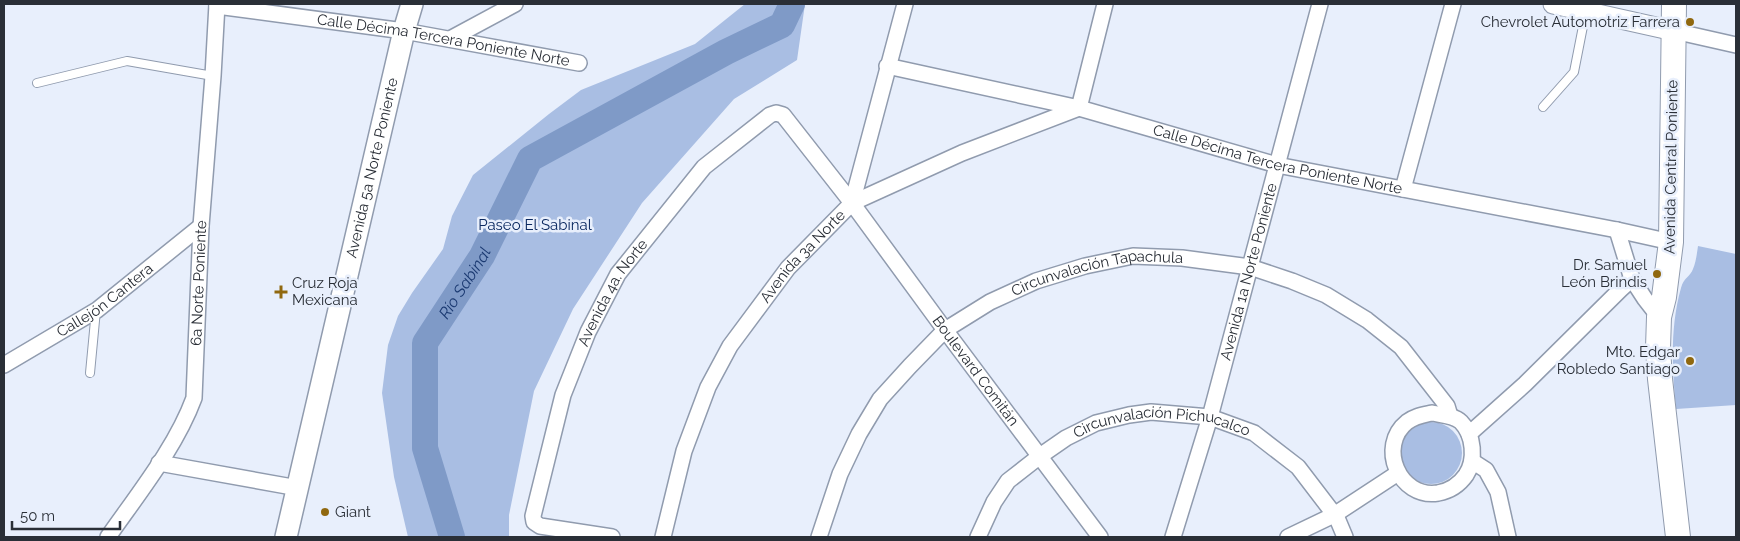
<svg xmlns="http://www.w3.org/2000/svg" width="1740" height="541" viewBox="0 0 1740 541" font-family="Raleway,sans-serif">
	<style>
		.green { fill: #a9bee3 }
		.lines { fill: none; stroke-linecap: round; stroke-linejoin: round }
		.river { stroke: #7f9ac7; stroke-width: 26 }
		.service-casing { stroke: #909bae; stroke-width: 10 }
		.minor-casing { stroke: #909bae; stroke-width: 18 }
		.tertiary-casing { stroke: #909bae; stroke-width: 21 }
		.secondary-casing { stroke: #909bae; stroke-width: 24 }
		.primary-casing { stroke: #909bae; stroke-width: 26 }
		.service { stroke: #fff; stroke-width: 8 }
		.minor { stroke: #fff; stroke-width: 15 }
		.tertiary { stroke: #fff; stroke-width: 19 }
		.secondary { stroke: #fff; stroke-width: 21 }
		.primary { stroke: #fff; stroke-width: 24 }
		.poi-dot { fill: #90680f; stroke: #e8effc; stroke-width: 2 }
		.labels { text-anchor: middle; dominant-baseline: central; stroke-width: 5; stroke-linejoin: round; paint-order: stroke }
		.poi-label { font-size: 15px; fill: #2a2f37; stroke: #e8effc; text-anchor: end }
		.street-label { font-size: 15px; fill: #2a2f37; stroke: #e8effc }
		.park-label { font-size: 15px; fill: #0b2960; stroke: #e8effc }
		.water-label { font-size: 16px; font-style: italic; fill: #1b3a72; stroke: #e8effc }
	</style>
	<rect width="100%" height="100%" fill="#e8effc"/>
	<g class="green">
		<polygon points="745,4 805,4 797,60 734,99 642,203 573,309 534,391 509,515 509,537 408,537 394,477 382,393 388,345 398,316 412,293 443,249 452,216 473,175 549,114 581,90 695,44"/>
		<path d="M1698,246l38,8v151l-60,4c-4,-41 -6,-82 5,-121 3,-11 9,-11 12,-19 3,-7 4,-16 5,-23z"/>
		<circle cx="1431" cy="453" r="31"/>
	</g>
	<g class="lines">
		<path class="river" id="s1" d="M452,537l-27,-89v-105l57,-87 48,-97 196,-107 56,-27 10,-21"/>
		<g class="service-casing">
			<g id="service">
				<polyline points="37,83 127,61 213,76"/>
				<polyline points="1543,107 1574,72 1586,11"/>
				<polyline points="90,373 96,310"/>
			</g>
		</g>
		<g class="minor-casing">
			<g id="minor">
				<path id="s2" d="M217,6l187,25 175,32"/>
				<polyline points="1674,31 1736,45"/>
				<polyline points="450,39 515,4"/>
				<path id="s3" d="M887,66l192,42 198,57 340,65 54,12"/>
				<polyline points="1079,108 1105,4"/>
				<polyline points="1403,189 1453,4"/>
				<polyline points="852,203 905,4"/>
				<polyline points="1617,230 1632,279 1645,299 1659,317"/>
				<path id="s4" d="M4,365l93,-55 104,-84"/>
				<path d="M1432,413c9,2 22,2 29,9 13,13 15,38 5,53 -7,10 -17,16 -28,18 -39,6 -61,-47 -31,-71 8,-6 16,-7 25,-9z"/>
				<polyline points="1469,434 1525,384 1621,289 1632,279"/>
				<polyline points="1472,461 1486,470 1498,492 1508,537"/>
				<polyline points="159,463 298,488"/>
				<path id="s5" d="M108,537c30,-43 68,-90 86,-139l7,-172 12,-150 4,-72"/>
				<path id="s6" d="M612,537l-72,-11 -6,-4 -1,-6 30,-121 25,-63 30,-58 86,-107 66,-52 6,-2 7,2 69,88 93,127 155,207"/>
				<path id="s7" d="M663,537l21,-86 24,-64 22,-41 58,-78 64,-65 110,-50 117,-45"/>
				<path id="s8" d="M819,537l21,-63 19,-40 21,-35 30,-33 35,-36 45,-28 46,-21 49,-15 48,-10 49,2 68,9 42,14 34,14 41,25 34,27 46,59 3,10"/>
				<path id="s9" d="M978,537l16,-35 14,-21 32,-25 26,-18 30,-15 33,-8 22,-3 59,5 44,16 44,34 39,51 8,19"/>
				<path id="s10" d="M1173,537l37,-120 110,-413"/>
				<polyline points="1288,537 1334,515 1398,473"/>
			</g>
		</g>
		<g class="tertiary-casing">
			<polyline id="tertiary" points="1553,4 1674,31"/>
		</g>
		<g class="secondary-casing">
			<g id="secondary">
				<path id="s11" d="M286,537l118,-506 8,-27"/>
			</g>
		</g>
		<g class="primary-casing">
			<polyline id="primary" points="1674,4 1671,242 1664,297 1659,317 1658,348 1660,379 1678,537"/>
		</g>
		<use href="#service" class="service"/>
		<use href="#minor" class="minor"/>
		<use href="#tertiary" class="tertiary"/>
		<use href="#secondary" class="secondary"/>
		<use href="#primary" class="primary"/>
	</g>
	<g class="poi-dot">
		<circle cx="1690" cy="22" r="5"/>
		<circle cx="1657" cy="274" r="5"/>
		<path d="M278.5 284.5h5v5h5v5h-5v5h-5v-5h-5v-5h5z"/>
		<circle cx="1690" cy="361" r="5"/>
		<circle cx="325" cy="512" r="5"/>
	</g>
	<g class="labels">
		<g class="poi-label">
			<text x="1680" y="22">Chevrolet Automotriz Farrera</text>
			<text x="1647" y="265">Dr. Samuel<tspan x="1647" dy="17">León Brindis</tspan></text>
			<text x="292" y="283" text-anchor="start">Cruz Roja<tspan x="292" dy="17">Mexicana</tspan></text>
			<text x="1680" y="352">Mto. Edgar<tspan x="1680" dy="17">Robledo Santiago</tspan></text>
			<text x="335" y="512" text-anchor="start">Giant</text>
		</g>
		<g class="street-label">
			<text stroke="none"><textPath href="#s2" startOffset="229">Calle Décima Tercera Poniente Norte</textPath></text>
			<text stroke="none"><textPath href="#s3" startOffset="402">Calle Décima Tercera Poniente Norte</textPath></text>
			<text transform="translate(1671 167) rotate(-89)">Avenida Central Poniente</text>
			<text stroke="none"><textPath href="#s11" startOffset="379">Avenida 5a Norte Poniente</textPath></text>
			<text stroke="none"><textPath href="#s7" startOffset="319">Avenida 3a Norte</textPath></text>
			<text stroke="none"><textPath href="#s10" startOffset="276">Avenida 1a Norte Poniente</textPath></text>
			<text stroke="none"><textPath href="#s8" startOffset="412">Circunvalación Tapachula</textPath></text>
			<text stroke="none"><textPath href="#s5" startOffset="279">6a Norte Poniente</textPath></text>
			<text stroke="none"><textPath href="#s6" startOffset="325">Avenida 4a. Norte</textPath></text>
			<text stroke="none"><textPath href="#s4" startOffset="120">Callejón Cantera</textPath></text>
			<text stroke="none"><textPath href="#s6" startOffset="899">Boulevard Comitán</textPath></text>
			<text stroke="none"><textPath href="#s9" startOffset="236">Circunvalación Pichucalco</textPath></text>
		</g>
		<g class="park-label">
			<text x="535" y="225">Paseo El Sabinal</text>
		</g>
		<g class="water-label">
			<text stroke="none"><textPath href="#s1" startOffset="270">Río Sabinal</textPath></text>
		</g>
	</g>
	<rect width="1740" height="541" fill="none" stroke="#2a2f37" stroke-width="10"/>
	<path d="M12 521v8h108v-8" fill="none" stroke="#2a2f37" stroke-width="2.5"/>
	<text x="20" y="521" font-size="15" fill="#2a2f37" stroke="#e8effc" stroke-width="4" paint-order="stroke">50 m</text>
</svg>
